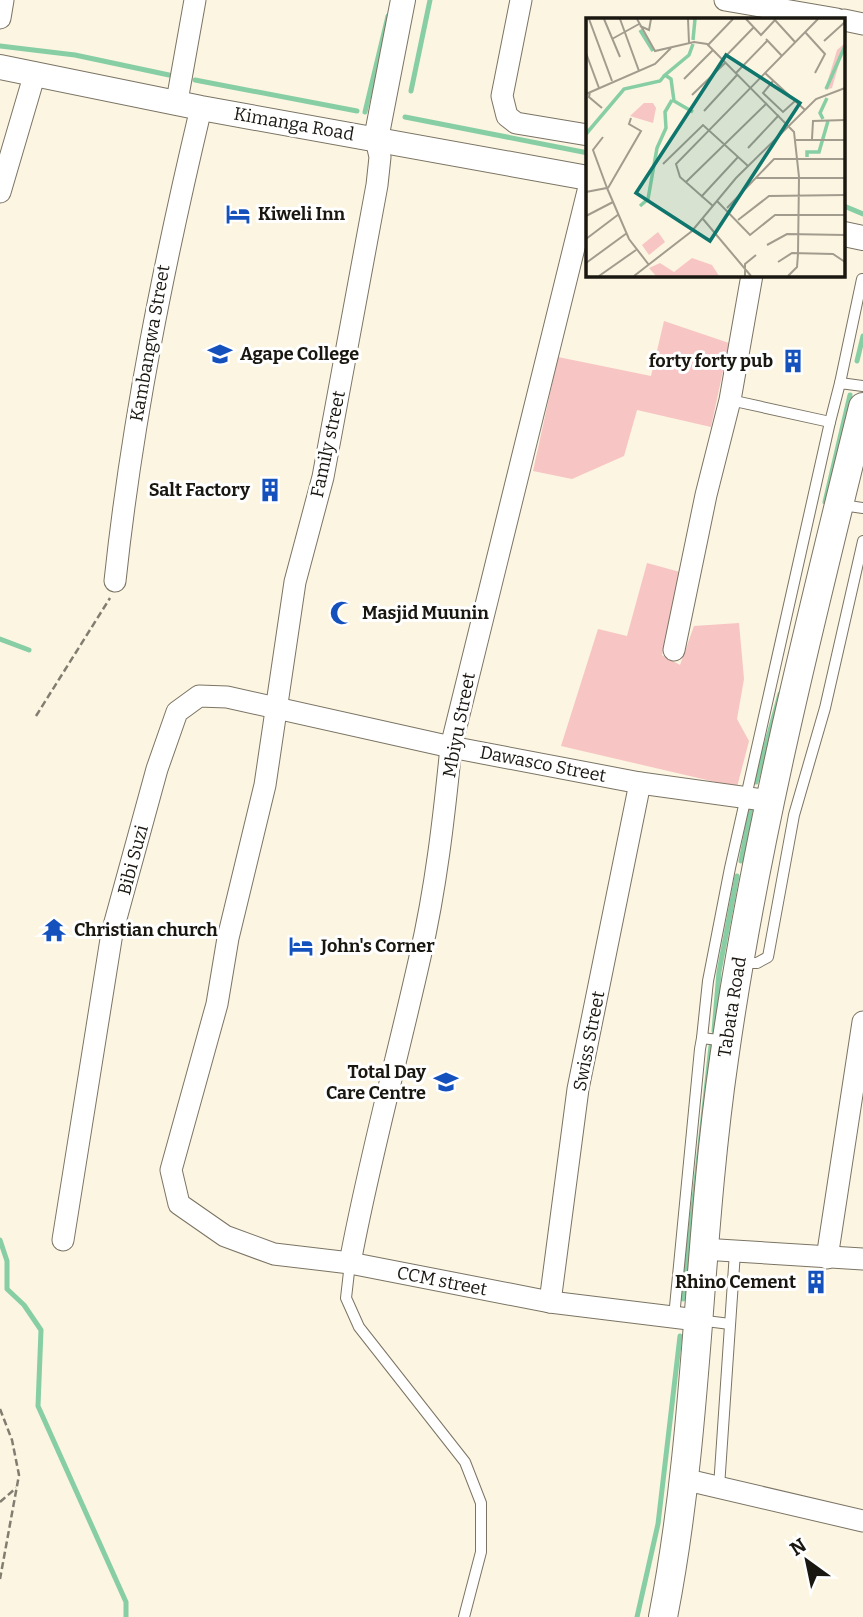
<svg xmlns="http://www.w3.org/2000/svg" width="863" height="1617" viewBox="0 0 863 1617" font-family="Bitter,serif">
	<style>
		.green { fill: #f7c5c3 }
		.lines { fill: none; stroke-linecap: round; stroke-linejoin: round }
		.stream { stroke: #87cea5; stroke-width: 5 }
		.service-casing { stroke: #7b7464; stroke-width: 12 }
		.minor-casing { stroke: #7b7464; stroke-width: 23 }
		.tertiary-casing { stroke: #7b7464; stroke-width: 26 }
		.secondary-casing { stroke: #7b7464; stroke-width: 30 }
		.path { stroke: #827d71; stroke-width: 2.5; stroke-dasharray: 7 3.5; stroke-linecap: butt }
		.service { stroke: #fff; stroke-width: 10 }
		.minor { stroke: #fff; stroke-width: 21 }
		.tertiary { stroke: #fff; stroke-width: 24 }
		.secondary { stroke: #fff; stroke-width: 28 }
		.labels { text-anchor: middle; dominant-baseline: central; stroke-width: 6; stroke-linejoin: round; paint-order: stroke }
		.street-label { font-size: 18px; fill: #1a1711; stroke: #fff }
		.poi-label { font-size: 18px; font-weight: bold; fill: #1a1711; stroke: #fff; text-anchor: start }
		.inset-river { fill: none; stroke: #87cea5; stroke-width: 3.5 }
		.inset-road { fill: none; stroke: #a29c8e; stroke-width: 2 }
		.view { fill: #0f766e; fill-opacity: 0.15; stroke: #0f766e; stroke-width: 3.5 }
		.inset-edge { fill: none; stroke: #1a1711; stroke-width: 3.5 }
	</style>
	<rect width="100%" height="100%" fill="#fcf5e2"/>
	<g class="green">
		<polygon points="664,321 729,343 711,427 637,410 624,456 572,479 533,471 558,357 651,376"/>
		<polygon points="647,563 680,572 662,655 680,665 694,626 739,623 744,679 737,719 749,741 737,787 561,746 598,629 627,636"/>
	</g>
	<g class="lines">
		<g class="stream">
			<polyline points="0,46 75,55 169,75"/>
			<polyline points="195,80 357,111"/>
			<polyline points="411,91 430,0"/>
			<polyline points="365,112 388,16"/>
			<polyline points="405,117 588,153"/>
			<polyline points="844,206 863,214"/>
			<polyline points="857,361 863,336"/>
			<polyline points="825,502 850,395"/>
			<polyline points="0,639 29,650"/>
			<polyline points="756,782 780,694"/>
			<polyline points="741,861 751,808"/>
			<polyline points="714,1031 719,972 737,876"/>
			<polyline points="0,1240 7,1261 7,1289 24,1305 41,1330 38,1406 126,1602 126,1617"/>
			<polyline points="683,1299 711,1046"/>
			<polyline points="637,1617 658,1524 680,1336"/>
		</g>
		<g class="service-casing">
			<g id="service">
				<polyline points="840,383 862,279"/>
				<polyline points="730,400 830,422 840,383 863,386"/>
				<polyline points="842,505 863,508"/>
				<polyline points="741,963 757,963 768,957 794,815 825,708 863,541"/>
				<polyline points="702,1038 708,981 730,868 830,422"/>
				<polyline points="350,1263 346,1298 359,1327 465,1462 481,1503 481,1552 464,1617"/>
				<polyline points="674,1317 700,1049 702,1038 726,1041"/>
				<polyline points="698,1320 730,1324"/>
				<polyline points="719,1487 735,1252"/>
			</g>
		</g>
		<g class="minor-casing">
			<g id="minor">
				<polyline points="521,0 502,96 507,116 516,123 588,135"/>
				<polyline points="725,0 837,19"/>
				<polyline points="0,18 3,0"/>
				<polyline points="844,20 863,24"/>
				<polyline points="177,101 195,0"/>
				<polyline points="376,139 380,157 377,185 323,477 295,582 265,785 228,938 217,1004 171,1170 179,1204 225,1236 274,1254 350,1263 550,1302 697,1320"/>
				<polyline points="0,192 35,73"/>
				<path d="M115,581c17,-160 49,-317 86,-473"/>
				<polyline points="674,650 706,495 730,400 752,275"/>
				<polyline points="63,1240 112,933 157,769 177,712 199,696 227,697 451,747 640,783 770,801"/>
				<polyline points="702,1249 863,1259"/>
				<polyline points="827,1258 863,1022"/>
				<path d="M350,1263c19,-103 47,-203 70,-306 16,-69 24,-140 31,-210l137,-556"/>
				<polyline points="550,1302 578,1089 640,783"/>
				<polyline points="683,1479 863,1521"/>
			</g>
		</g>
		<g class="tertiary-casing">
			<g id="tertiary">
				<polyline points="0,67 201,108 588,178"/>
				<polyline points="376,139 403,0"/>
				<polyline points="844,234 863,238"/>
			</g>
		</g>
		<g class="secondary-casing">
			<path id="secondary" d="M663,1617c36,-184 34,-373 61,-558 31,-220 86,-437 139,-652"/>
		</g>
		<g class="path">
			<polyline points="36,716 110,598"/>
			<polyline points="0,1409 12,1440 19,1475 0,1579"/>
			<polyline points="0,1502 16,1488"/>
		</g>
		<use href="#service" class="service"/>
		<use href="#minor" class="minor"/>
		<use href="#tertiary" class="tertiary"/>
		<use href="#secondary" class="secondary"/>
	</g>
	<defs>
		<g id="hotel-bare" transform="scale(1.89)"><path d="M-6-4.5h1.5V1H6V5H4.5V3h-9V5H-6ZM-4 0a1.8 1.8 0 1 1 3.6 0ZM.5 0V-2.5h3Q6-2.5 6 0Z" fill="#1551bc" stroke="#fff" stroke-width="2.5" paint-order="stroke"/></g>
		<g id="university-bare" transform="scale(1.89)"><path d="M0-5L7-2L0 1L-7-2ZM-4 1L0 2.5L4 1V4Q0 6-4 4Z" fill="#1551bc" stroke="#fff" stroke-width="2.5" paint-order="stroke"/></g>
		<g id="building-bare" transform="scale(1.89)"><path d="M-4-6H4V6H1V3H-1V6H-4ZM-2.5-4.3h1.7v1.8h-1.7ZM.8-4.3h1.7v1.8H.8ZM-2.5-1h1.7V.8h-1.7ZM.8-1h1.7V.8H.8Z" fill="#1551bc" stroke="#fff" stroke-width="2.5" paint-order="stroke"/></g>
		<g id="mosque-bare" transform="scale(1.89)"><path d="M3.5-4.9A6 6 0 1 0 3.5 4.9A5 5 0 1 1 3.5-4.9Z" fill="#1551bc" stroke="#fff" stroke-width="2.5" paint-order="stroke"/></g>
		<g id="temple-bare" transform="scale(1.89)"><path d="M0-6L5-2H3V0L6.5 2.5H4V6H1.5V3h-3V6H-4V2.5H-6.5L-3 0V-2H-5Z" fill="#1551bc" stroke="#fff" stroke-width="2.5" paint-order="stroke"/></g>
		<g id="school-bare" transform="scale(1.89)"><path d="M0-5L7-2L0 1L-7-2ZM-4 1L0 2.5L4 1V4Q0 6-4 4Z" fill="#1551bc" stroke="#fff" stroke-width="2.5" paint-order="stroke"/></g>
	</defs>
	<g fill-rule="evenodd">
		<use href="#hotel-bare" x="238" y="214"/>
		<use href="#university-bare" x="220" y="354"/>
		<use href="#building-bare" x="793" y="361"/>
		<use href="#building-bare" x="270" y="490"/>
		<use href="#mosque-bare" x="342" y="613"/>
		<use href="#temple-bare" x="54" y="930"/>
		<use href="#hotel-bare" x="301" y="946"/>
		<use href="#school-bare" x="446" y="1082"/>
		<use href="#building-bare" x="816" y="1282"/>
	</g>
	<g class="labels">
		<g class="street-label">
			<text transform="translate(294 124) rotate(10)">Kimanga Road</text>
			<text transform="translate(150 343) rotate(-80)">Kambangwa Street</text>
			<text transform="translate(328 444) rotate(-78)">Family street</text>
			<text transform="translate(459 725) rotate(-79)">Mbiyu Street</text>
			<text transform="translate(543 764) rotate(11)">Dawasco Street</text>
			<text transform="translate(133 860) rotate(-75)">Bibi Suzi</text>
			<text transform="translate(732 1007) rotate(-81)">Tabata Road</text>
			<text transform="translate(589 1041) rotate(-79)">Swiss Street</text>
			<text transform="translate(442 1281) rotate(11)">CCM street</text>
		</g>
		<g class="poi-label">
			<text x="258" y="214">Kiweli Inn</text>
			<text x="240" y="354">Agape College</text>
			<text x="773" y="361" text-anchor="end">forty forty pub</text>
			<text x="250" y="490" text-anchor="end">Salt Factory</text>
			<text x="362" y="613">Masjid Muunin</text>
			<text x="74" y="930">Christian church</text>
			<text x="321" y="946">John's Corner</text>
			<text x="426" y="1072" text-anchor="end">Total Day<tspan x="426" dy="21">Care Centre</tspan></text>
			<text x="796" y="1282" text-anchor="end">Rhino Cement</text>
		</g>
	</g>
	<g transform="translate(586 18)">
		<rect width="259" height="259" fill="#fcf5e2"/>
		<path d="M259,25l-13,45 -7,2 12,-40zM58,85h9l3,5 -3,15 -23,-7zM72,214l7,10 -16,13 -7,-10zM106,240l20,7 7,11h-63l-7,-8 11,-5 14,9z" fill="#f7c5c3"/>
		<path class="inset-river" d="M54,12l13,21M107,22l2,-21M240,71l19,-43M107,94l-19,-11 -3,-22 -6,-4 24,-20 4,-11M237,101l-3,-6 7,-15M0,116l38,-45 36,-8 5,-6M221,139v-5h12l9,-31M54,188l8,-7 9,-51 9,-20 -1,-16 7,-12"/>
		<path class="inset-road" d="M3,1l23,62M18,1l16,38M34,1l19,52M51,1l18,32 39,-9 13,2 87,88 5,45 -1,77 -1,13 -9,9M102,1l1,24M160,1l15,16 14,-15M188,1l21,23M54,8l9,4 2,-11M219,14l20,22 -10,19M26,21l27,-15M180,21l16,17M238,23l21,-19M122,27l25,-26M0,35l13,35M136,42l32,-33M150,55l31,-32M179,55l40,37M98,61l29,-29M187,63l-10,12 20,19 12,-11M4,74l-1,5 13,11M0,76l69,-30 16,-16M106,77l33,-32M118,93l33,-36M17,119l-10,13 14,38M226,121l1,-18 32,-1M210,122h49M162,130l31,-33M77,146l40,-39 45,41M169,160h90M100,164l81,-79M22,170l33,-57 -12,-7 2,-6M0,174l21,-4 22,51 20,26M115,179l37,-40M131,183l33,34 25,-20h70M127,188l-33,-29 -4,-13 142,-145M141,190l47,-49h71M0,198l27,-14M117,201l48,57M152,202l31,-24 76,-1M0,221l33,-25M181,227l20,-11 58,1M192,244l14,-9 41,1 12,8M0,245l41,-30M13,258l37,-26M48,258l58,-45 44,-53 80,-79 29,-11M159,258v-12l11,-9"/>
		<path class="view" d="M140,37l74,48 -90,138 -74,-48z"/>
		<rect width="259" height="259" class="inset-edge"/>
	</g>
	<g transform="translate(807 1561) rotate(327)" stroke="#ffffff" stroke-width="5" paint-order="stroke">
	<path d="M0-5L12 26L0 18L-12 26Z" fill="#1a1711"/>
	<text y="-10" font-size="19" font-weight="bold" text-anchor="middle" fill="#1a1711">N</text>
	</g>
</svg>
